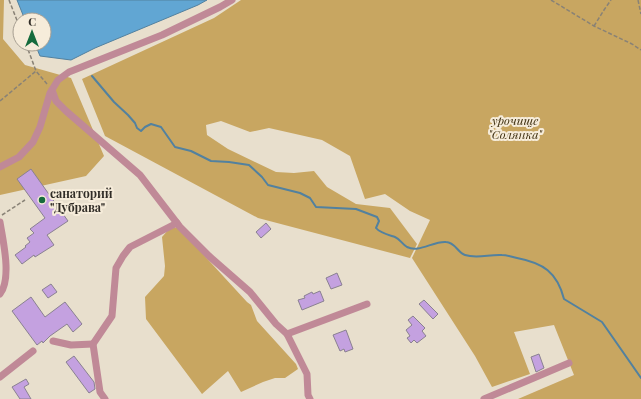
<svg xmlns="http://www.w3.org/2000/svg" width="641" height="399" viewBox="0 0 641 399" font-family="'Playfair Display',serif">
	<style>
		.forest { fill: #c8a661 }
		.water { fill: #61a6d3; stroke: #52819f }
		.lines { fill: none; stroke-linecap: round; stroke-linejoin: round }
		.stream { stroke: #52819f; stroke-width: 2 }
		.building { fill: #c4a1e0; stroke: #8a8191 }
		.path { stroke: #898276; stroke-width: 1.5; stroke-dasharray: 4 2; stroke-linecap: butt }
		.minor { stroke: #c08997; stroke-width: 7 }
		.poi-dot { fill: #156b3c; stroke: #f6ecda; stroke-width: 1.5 }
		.labels { text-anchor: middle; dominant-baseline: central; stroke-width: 4; stroke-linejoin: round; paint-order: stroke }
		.park-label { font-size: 12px; font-style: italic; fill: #3f3011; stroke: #f6ecda }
		.poi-label { font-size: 12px; font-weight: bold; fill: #302c26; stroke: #f6ecda; text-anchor: start }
	</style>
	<rect width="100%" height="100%" fill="#e8dfcd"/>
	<g class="forest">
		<polygon points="0,0 4,0 3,39 25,65 71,78 104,156 86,176 0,195"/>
		<polygon points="241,0 641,0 641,399 518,399 574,375 554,325 514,332 530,374 492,387 475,356 412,258 430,220 410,211 385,194 365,199 350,156 322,140 269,128 250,132 221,121 206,125 207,135 228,149 276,172 294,173 314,171 327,187 356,204 390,208 417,244 410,258 258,218 105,136 82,79 214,18"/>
		<polygon points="178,227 247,302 251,305 257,321 296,364 298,369 285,378 275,378 263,382 241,392 228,371 202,394 149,323 146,319 145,297 164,276 165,266 162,237 169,229"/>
	</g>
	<polygon class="water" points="17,0 207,0 198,5 95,48 71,60 40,56 35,44 44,44 44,20 25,20"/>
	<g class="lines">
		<path class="stream" d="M92,76l22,26 14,13 7,8 2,5 4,3 4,-4 6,-3 10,3 14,20 16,4 20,10 18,1 20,3 13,12 6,8 32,8 10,5 6,9 40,2 21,8 2,4 -3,7c4,5 13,7 19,9 5,2 7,7 12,10 12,6 26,-6 39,-5 9,0 12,11 19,13 12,4 25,-1 37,0 5,0 10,2 15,3 26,5 40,14 47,41l38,23 39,56"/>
	</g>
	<g class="building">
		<polygon points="31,169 68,221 47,235 54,245 35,257 34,255 22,264 15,255 26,247 25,246 30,242 27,238 34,233 30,229 45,218 17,179"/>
		<polygon points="266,223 271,229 261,238 256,232"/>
		<polygon points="337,273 342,285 331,289 326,278"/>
		<polygon points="51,284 57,292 48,298 42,290"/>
		<polygon points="320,291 324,301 302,310 298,300 305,298 304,296 312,292 313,294"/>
		<polygon points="31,297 45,317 65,302 82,324 73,332 67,324 50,336 43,343 42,341 37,345 12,311"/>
		<polygon points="424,300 438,314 433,319 419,304"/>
		<polygon points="413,316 425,328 422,331 426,336 417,343 414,340 411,343 407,338 410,336 406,330 412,325 408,320"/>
		<polygon points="346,330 353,349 345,352 344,349 340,351 333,335"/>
		<polygon points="539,354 544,368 536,372 531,357"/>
		<polygon points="74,356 94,382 95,389 89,393 66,362"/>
		<polygon points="26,379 29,384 24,387 31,399 20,399 12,387"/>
	</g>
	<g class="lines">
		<g class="path">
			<polyline points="9,0 20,28"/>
			<polyline points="551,0 594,26 632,44 641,50"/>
			<polyline points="638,0 641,14"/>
			<polyline points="594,26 604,10 611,0"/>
			<polyline points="26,44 36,71 47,84"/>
			<polyline points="0,101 36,71"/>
			<polyline points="2,215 25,200"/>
		</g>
		<g class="minor">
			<polyline points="52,90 56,101 66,111 140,175 180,227 209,256 250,292 276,324 287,334 307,374 308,395 310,399"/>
			<polyline points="0,167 19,157 33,142 40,127 50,93 58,80 69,72 162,35 220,7 232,0"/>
			<path d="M0,222c3,19 12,56 0,72"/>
			<polyline points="287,334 367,304"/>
			<polyline points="53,341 71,345 93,344"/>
			<polyline points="0,377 33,351"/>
			<polyline points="105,399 100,392 93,344 112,316 116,268 123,256 130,247 177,223"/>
			<polyline points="484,399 569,363"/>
		</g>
	</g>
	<circle class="poi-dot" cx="42" cy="200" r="4"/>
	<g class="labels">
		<g class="park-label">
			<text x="515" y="120">урочище<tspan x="515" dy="14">"Солянка"</tspan></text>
		</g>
		<g class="poi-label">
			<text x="50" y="193">санаторий<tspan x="50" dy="14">"Дубрава"</tspan></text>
		</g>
	</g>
	<g transform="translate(32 32)"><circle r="19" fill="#f6ecda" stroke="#a79f92"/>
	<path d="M0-3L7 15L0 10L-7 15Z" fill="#156b3c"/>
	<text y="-6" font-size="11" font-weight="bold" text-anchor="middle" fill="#302c26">С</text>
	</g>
</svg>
